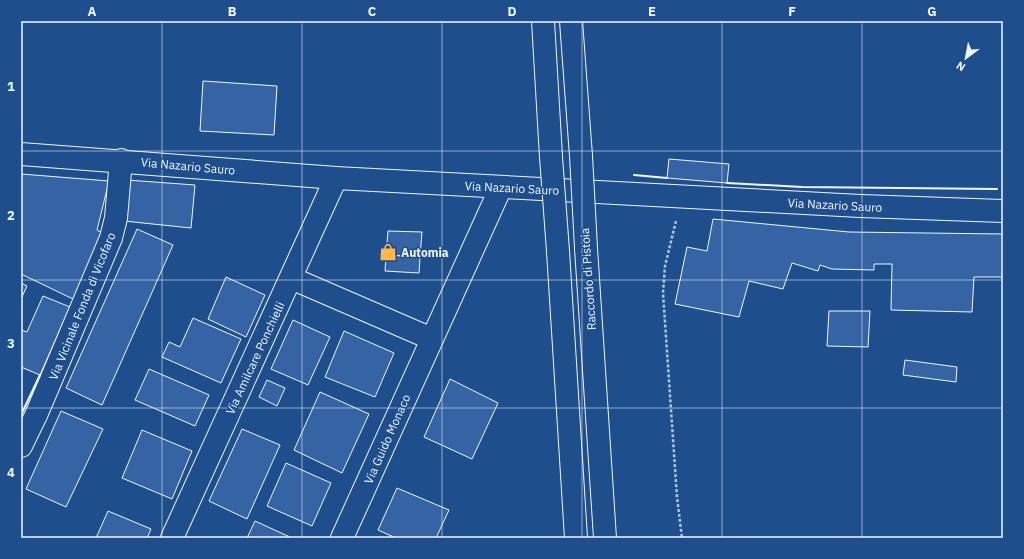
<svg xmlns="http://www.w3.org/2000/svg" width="1024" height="559" viewBox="0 0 1024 559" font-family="'IBM Plex Sans',sans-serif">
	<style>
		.building { fill: #3563a3; stroke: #f2f6ff }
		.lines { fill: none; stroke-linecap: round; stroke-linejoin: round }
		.minor-casing { stroke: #f2f6ff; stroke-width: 24 }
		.highway-casing { stroke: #f2f6ff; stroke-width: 24 }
		.path { stroke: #b3c4dc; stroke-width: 2.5; stroke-dasharray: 3 2; stroke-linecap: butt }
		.minor { stroke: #1f4e8c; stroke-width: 22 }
		.highway { stroke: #1f4e8c; stroke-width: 22 }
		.highway-bridge-casing { stroke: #f2f6ff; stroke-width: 24; stroke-linecap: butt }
		.highway-bridge { stroke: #1f4e8c; stroke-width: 22 }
		.wall { stroke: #f2f6ff; stroke-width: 2 }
		.grid { fill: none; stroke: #f2f6ff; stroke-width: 1; stroke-opacity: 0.55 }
		.labels { text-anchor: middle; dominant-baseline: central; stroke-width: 3; stroke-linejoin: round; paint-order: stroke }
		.street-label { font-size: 12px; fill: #f2f6ff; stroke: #1f4e8c }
		.poi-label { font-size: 12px; font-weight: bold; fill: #f2f6ff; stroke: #1f4e8c; text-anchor: start }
		.neatline { fill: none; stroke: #f2f6ff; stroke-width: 1.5 }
		.grid-label { font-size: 13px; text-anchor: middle; font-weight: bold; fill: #f2f6ff }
	</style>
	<rect width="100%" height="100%" fill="#1f4e8c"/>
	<g class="building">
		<polygon points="203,81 277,86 274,135 200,131"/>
		<polygon points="669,159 729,164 727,183 667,178"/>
		<polygon points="21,174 109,181 97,230 106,235 73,299 21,274"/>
		<polygon points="127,180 195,185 191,228 124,221"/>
		<polygon points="713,219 849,232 1003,234 1003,277 974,277 972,312 891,310 892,264 874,264 874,270 832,269 820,265 818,271 792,263 783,289 749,281 739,317 675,304 687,247 707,251"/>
		<polygon points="137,229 173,245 102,405 66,388"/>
		<polygon points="388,231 422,232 420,257 386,255"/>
		<polygon points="386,255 420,257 419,273 385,271"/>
		<polygon points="226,277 265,295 246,337 208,319"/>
		<polygon points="21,283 27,286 21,299"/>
		<polygon points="43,296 70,307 40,375 21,367 21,330 27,332"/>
		<polygon points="829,311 870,311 868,347 827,346"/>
		<polygon points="193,318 241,339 221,383 162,357 169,342 180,347"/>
		<polygon points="293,320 330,337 308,385 271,369"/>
		<polygon points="344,331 394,353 375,397 325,377"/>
		<polygon points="905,360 957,367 956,382 903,375"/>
		<polygon points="149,369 209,395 195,426 135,400"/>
		<polygon points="450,379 498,403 472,459 424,437"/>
		<polygon points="267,380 285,388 277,406 259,397"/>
		<polygon points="320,392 369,414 342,473 294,450"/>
		<polygon points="61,411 103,429 66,507 26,489"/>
		<polygon points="242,429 280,445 247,519 209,501"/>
		<polygon points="142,430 192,451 172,499 122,478"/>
		<polygon points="286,463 331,483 312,526 267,506"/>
		<polygon points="397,488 449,510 436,538 396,538 378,530"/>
		<polygon points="108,511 151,529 147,538 96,538"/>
		<polygon points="255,521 292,538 247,538"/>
	</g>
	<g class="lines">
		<g class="minor-casing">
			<g id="minor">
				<polyline points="21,154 336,178 860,206 1003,211"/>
				<polyline points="291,278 432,339"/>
				<polyline points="21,446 37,413 111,238 116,218 121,160"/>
				<polyline points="172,538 336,178"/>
				<polyline points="342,538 501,187"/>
			</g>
		</g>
		<g class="highway-casing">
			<g id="highway">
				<polyline points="543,21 551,157"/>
				<polyline points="571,21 581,156"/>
				<polyline points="586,248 605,538"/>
				<polyline points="558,251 576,538"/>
			</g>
		</g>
		<polyline class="path" points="676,221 665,266 663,293 677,497 682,538"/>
		<use href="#minor" class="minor"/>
		<use href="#highway" class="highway"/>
		<g class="highway-bridge-casing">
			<g id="highway-bridge">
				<polyline points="581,156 586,248"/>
				<polyline points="551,157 558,251"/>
			</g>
		</g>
		<use href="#highway-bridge" class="highway-bridge"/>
		<g class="wall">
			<polyline points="634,175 667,178"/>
			<polyline points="727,183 802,187 997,189"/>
			<polyline points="21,415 40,375"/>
		</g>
	</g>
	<path class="grid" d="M162,21v517M302,21v517M442,21v517M582,21v517M722,21v517M862,21v517M21,151h982M21,280h982M21,408h982"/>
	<defs>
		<g id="shop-bare" transform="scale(1.38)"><path d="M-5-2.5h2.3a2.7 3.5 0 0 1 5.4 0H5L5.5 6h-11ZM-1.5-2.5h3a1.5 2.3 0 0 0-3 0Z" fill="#ffb74d" stroke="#1f4e8c" stroke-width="2.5" paint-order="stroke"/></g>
	</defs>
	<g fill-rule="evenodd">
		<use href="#shop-bare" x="388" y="252"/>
	</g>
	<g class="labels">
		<g class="street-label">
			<text transform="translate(188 166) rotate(5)">Via Nazario Sauro</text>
			<text transform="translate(512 188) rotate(3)">Via Nazario Sauro</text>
			<text transform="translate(835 205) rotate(3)">Via Nazario Sauro</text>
			<text transform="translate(588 279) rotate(-94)">Raccordo di Pistoia</text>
			<text transform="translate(82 306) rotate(-68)">Via Vicinale Fonda di Vicofaro</text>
			<text transform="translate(255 358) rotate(-65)">Via Amilcare Ponchielli</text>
			<text transform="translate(387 439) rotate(-66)">Via Guido Monaco</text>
		</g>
		<g class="poi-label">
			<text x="401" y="252">Automia</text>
		</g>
	</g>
	<rect width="1024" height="559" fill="none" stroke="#1f4e8c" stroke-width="44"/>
	<g transform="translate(966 58) rotate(212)" stroke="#1f4e8c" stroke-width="3" paint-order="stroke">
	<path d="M0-3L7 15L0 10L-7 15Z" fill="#f2f6ff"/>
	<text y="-6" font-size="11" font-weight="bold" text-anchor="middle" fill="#f2f6ff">N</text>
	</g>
	<rect x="22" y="22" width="980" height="515" class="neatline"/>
	<g class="grid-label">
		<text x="92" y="16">A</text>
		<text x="232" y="16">B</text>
		<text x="372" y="16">C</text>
		<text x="512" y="16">D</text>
		<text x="652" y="16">E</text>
		<text x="792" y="16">F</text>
		<text x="932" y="16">G</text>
		<text x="11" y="91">1</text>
		<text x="11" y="220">2</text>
		<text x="11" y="348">3</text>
		<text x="11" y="477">4</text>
	</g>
</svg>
